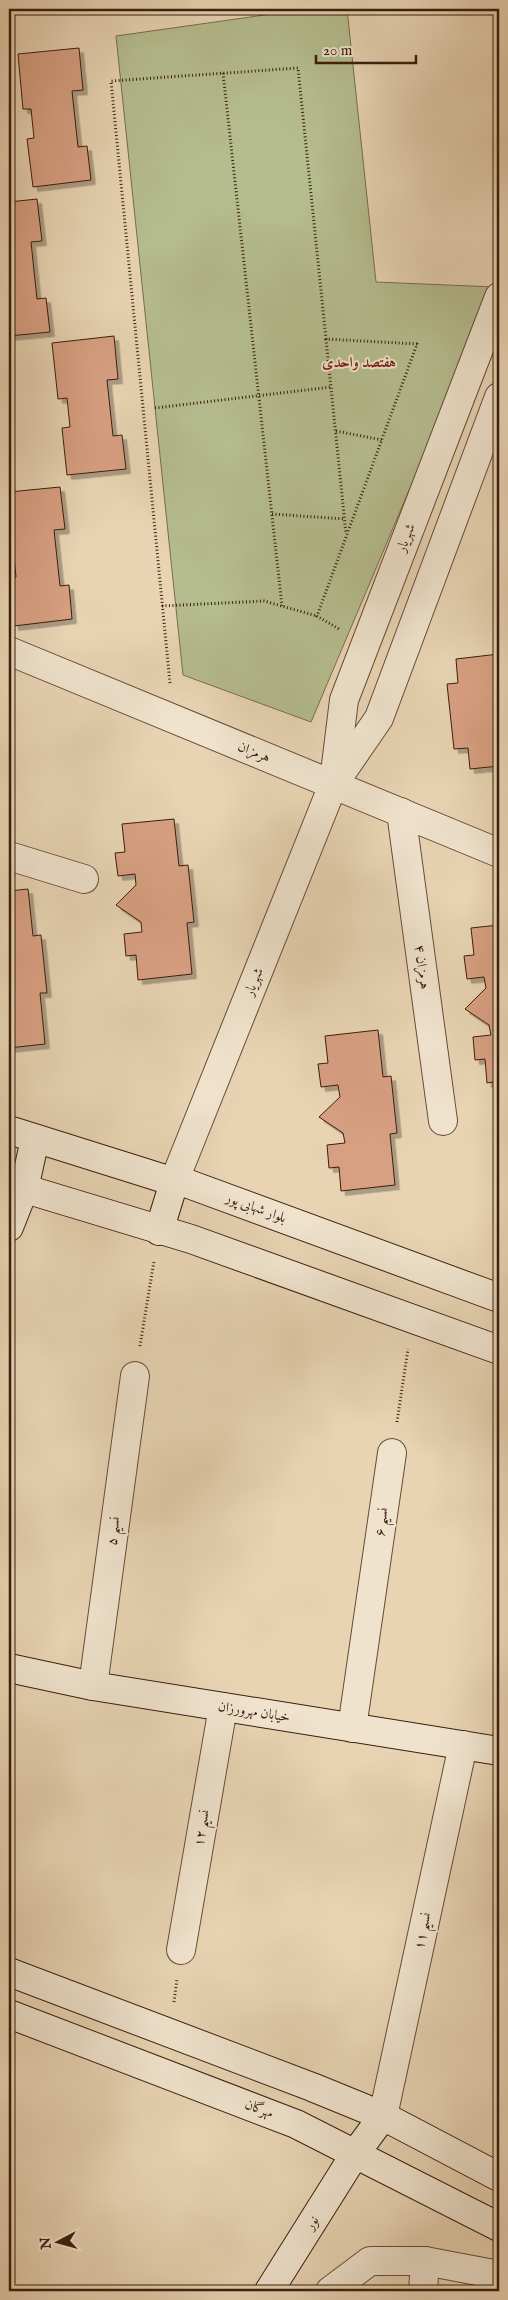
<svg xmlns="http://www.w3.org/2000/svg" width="508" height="2300" viewBox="0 0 508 2300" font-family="'IM FELL English',Amiri,serif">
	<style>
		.green { fill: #b5bd8e; stroke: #786d4e }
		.building { fill: #d8a083; stroke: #3a1d0d; filter: url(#shadow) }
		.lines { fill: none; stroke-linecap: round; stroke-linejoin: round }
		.street-casing { stroke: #664b36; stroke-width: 30 }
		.secondary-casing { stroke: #3a1d0d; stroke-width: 30 }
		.path { stroke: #3a1d0d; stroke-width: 3; stroke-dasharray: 1 2.5; stroke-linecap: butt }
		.street { stroke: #f0e3ce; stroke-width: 28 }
		.secondary { stroke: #f0e3ce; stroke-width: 28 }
		.labels { text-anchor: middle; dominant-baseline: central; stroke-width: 4; stroke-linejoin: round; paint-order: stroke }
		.street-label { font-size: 14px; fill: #3a1d0d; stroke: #f0e3ce }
		.neighbourhood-label { font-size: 15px; font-weight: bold; fill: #7a1f14; stroke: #f0e3ce }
	</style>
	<defs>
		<filter id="shadow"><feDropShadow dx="4.5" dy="4.5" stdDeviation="0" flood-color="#0004"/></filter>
	</defs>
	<rect width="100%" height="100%" fill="#e8d4b3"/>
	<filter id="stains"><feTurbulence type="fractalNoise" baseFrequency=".004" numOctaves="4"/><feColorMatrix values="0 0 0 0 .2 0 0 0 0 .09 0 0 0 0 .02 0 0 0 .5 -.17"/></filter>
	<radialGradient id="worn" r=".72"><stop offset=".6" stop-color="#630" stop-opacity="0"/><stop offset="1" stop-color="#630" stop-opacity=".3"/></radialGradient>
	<polygon class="green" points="307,9 347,9 376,282 495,287 311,722 183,675 116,36"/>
	<g class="building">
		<polygon points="79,48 83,90 72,91 78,147 87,146 91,180 33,187 27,139 34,138 31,109 23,109 18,54"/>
		<polygon points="37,199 42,241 31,242 37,299 46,298 50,332 9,336 9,202"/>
		<polygon points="114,336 118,379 107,380 113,436 122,435 126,469 67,475 62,428 70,427 67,398 58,399 52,343"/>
		<polygon points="60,487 65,529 54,530 60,586 69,585 72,619 14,626 9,578 16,577 13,547 9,548 9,492"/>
		<polygon points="499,654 499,766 470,769 468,748 454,749 447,684 458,683 456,659"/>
		<polygon points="174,819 179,866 188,865 194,922 187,923 192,974 138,980 136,955 126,956 124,934 142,932 141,922 116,905 136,885 135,874 118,876 115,853 125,852 122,824"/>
		<polygon points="28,889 33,936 41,935 47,993 40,993 45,1044 9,1048 9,891"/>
		<polygon points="499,925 499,1081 487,1083 485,1059 475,1060 473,1037 491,1035 489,1025 465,1009 486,988 484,977 467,979 464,956 474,955 471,928"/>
		<polygon points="378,1030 383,1077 391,1076 397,1133 390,1134 395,1185 341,1191 339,1167 329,1168 327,1145 345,1143 343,1133 319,1117 340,1097 338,1085 321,1087 318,1064 328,1063 325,1036"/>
	</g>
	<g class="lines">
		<g class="street-casing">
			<g id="street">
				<polyline points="9,651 499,853"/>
				<polyline points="334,781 344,700 499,297"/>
				<polyline points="401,812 443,1121"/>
				<polyline points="9,856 84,879"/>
				<polyline points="175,1179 333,785 379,718 499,397"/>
				<polyline points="93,1686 135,1376"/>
				<polyline points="352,1728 392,1453"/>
				<polyline points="181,1950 223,1707"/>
				<polyline points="383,2116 463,1745"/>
				<polyline points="330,2291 370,2261 425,2261 499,2275"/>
				<polyline points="423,2291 425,2261"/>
			</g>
		</g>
		<g class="secondary-casing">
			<g id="secondary">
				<polyline points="9,1130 165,1179 175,1179 499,1298"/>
				<polyline points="9,1184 191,1239 499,1350"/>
				<polyline points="9,1227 24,1189 35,1139"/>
				<polyline points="159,1231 175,1179"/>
				<polyline points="9,1668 93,1686 499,1751"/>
				<polyline points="9,1972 312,2087 383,2116 499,2177"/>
				<polyline points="9,2014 296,2124 499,2227"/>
				<polyline points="269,2291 355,2154 383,2116"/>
			</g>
		</g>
		<g class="path">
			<polyline points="223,73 282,606"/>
			<polyline points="326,339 346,534"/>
			<polyline points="155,408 331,387"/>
			<polyline points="336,431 382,440"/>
			<polyline points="272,514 345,519"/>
			<polyline points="162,606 264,601 317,616"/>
			<polyline points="170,683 111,81 298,68 326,339 417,344 317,616 339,629"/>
			<polyline points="140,1346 154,1261"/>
			<polyline points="397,1422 408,1349"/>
			<polyline points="174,2002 177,1979"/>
		</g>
		<use href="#street" class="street"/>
		<use href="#secondary" class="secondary"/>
	</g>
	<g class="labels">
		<g class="street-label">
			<text transform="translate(406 538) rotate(-69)">شهریار</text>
			<text transform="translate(254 752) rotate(22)">هرمزان</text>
			<text transform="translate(422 967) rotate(82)">هرمزان ۴</text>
			<text transform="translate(254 982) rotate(-68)">شهریار</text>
			<text transform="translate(256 1208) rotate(20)">بلوار شهابی پور</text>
			<text transform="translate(382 1522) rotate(-82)">نسیم ۶</text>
			<text transform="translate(114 1531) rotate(-82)">نسیم ۵</text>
			<text transform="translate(254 1712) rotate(9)">خیابان مهرورزان</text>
			<text transform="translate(202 1828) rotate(-80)">نسیم ۱۲</text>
			<text transform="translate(423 1931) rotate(-78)">نسیم ۱۱</text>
			<text transform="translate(259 2109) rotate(21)">مهرگان</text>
			<text transform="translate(312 2223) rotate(-58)">نور</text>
		</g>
		<g class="neighbourhood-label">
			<text x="359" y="362">هفتصد واحدی</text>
		</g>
	</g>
	<rect width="508" height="2300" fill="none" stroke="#e8d4b3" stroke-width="30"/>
	<rect x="10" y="10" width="488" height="2280" fill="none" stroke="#3a1d0d" stroke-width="2.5"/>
	<rect x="15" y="15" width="478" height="2270" fill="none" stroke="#3a1d0d"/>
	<g transform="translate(58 2242) rotate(264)" stroke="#f0e3ce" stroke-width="4" paint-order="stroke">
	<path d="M0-4L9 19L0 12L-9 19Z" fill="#3a1d0d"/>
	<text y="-8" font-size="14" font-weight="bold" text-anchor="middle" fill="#3a1d0d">N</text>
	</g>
	<path d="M316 55v8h100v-8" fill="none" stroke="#3a1d0d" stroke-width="2.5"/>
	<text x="323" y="55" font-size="15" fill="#3a1d0d" stroke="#f0e3ce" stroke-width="4" paint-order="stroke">20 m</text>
	<rect width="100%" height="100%" filter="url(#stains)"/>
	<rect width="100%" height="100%" fill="url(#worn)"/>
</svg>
